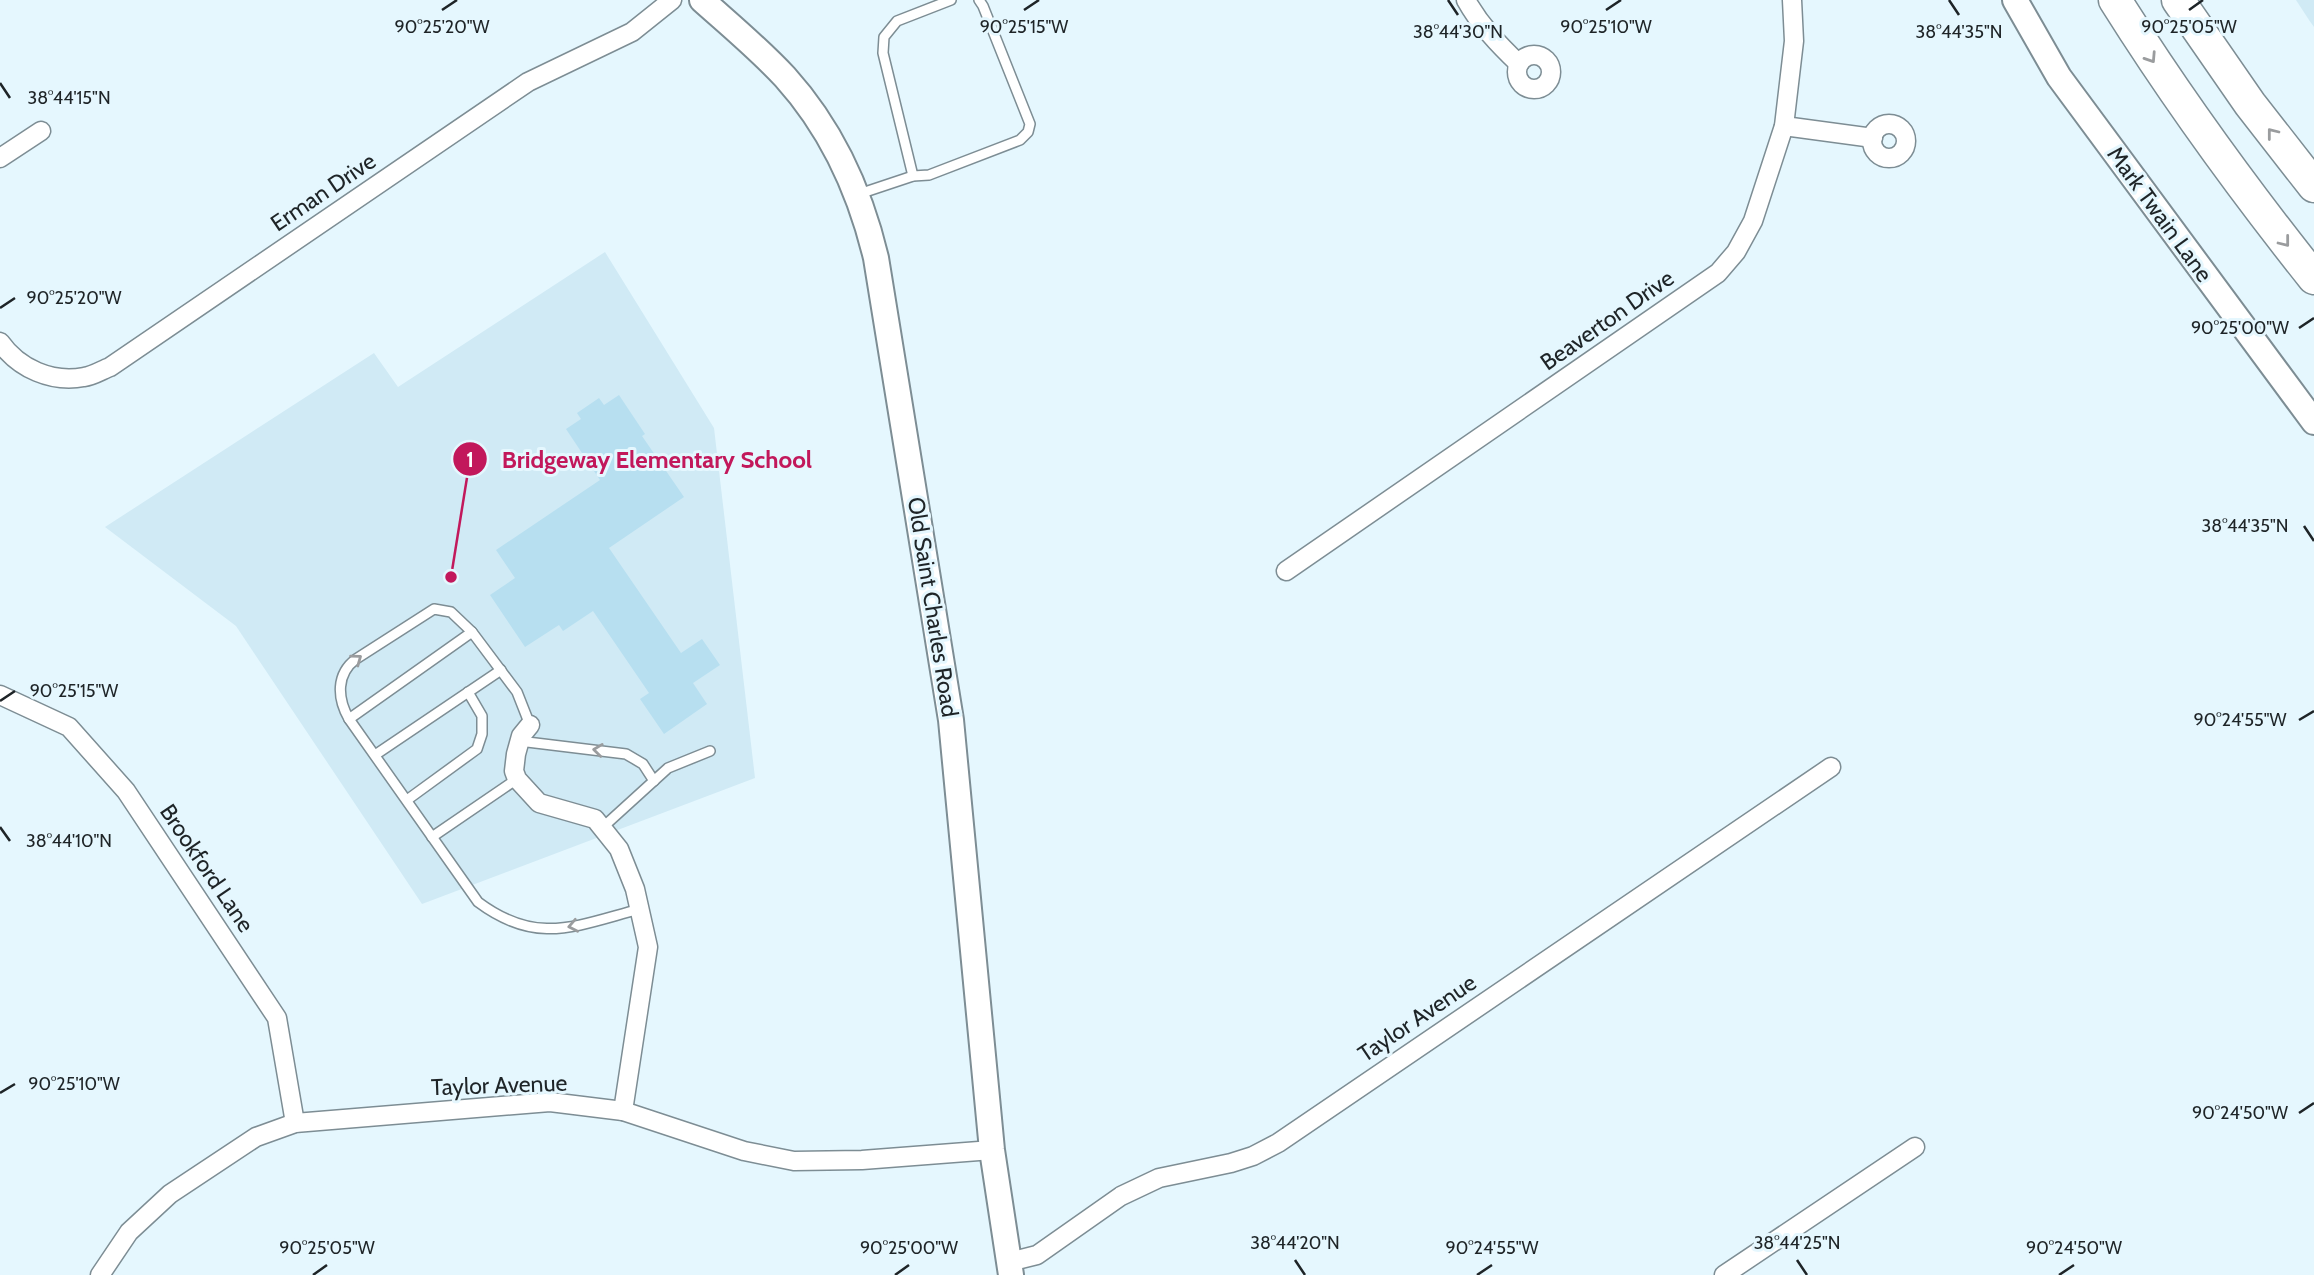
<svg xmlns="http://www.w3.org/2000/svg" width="2314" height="1275" viewBox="0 0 2314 1275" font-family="Cabin,sans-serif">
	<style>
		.built { fill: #d0eaf5 }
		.building { fill: #b7dff0 }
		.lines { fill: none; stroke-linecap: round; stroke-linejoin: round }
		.lane-casing { stroke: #7d8d94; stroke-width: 12 }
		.street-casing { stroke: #7d8d94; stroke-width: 21 }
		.secondary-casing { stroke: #7d8d94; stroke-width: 28 }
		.highway-casing { stroke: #7d8d94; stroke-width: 35 }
		.lane { stroke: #fff; stroke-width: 9 }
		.street { stroke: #fff; stroke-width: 18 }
		.secondary { stroke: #fff; stroke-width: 24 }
		.highway { stroke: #fff; stroke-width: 32 }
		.oneway { stroke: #9a9c9e }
		.ticks { fill: none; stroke: #1e2427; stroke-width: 2.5 }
		.labels { text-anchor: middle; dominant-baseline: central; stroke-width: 6; stroke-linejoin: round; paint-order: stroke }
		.street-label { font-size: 23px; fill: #1e2427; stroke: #e5f7fe }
		.ticks-label { font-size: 18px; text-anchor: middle; fill: #1e2427; stroke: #e5f7fe; stroke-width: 6; stroke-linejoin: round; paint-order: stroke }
		.leader { fill: none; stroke: #c2185b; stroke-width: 2.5 }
		.callout-dot { fill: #c2185b; stroke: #e5f7fe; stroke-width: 2.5 }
		.mark-label { font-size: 21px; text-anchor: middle; font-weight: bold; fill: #fff }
		.callout-label { font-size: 24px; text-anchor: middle; font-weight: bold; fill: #c2185b; stroke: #e5f7fe; stroke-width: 6; stroke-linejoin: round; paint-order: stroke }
	</style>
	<rect width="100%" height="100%" fill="#e5f7fe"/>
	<g class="built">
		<polygon points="2296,0 2314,0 2314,27 2309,20"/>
		<polygon points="605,252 714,428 755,778 422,904 236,626 105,527 374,353 398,387"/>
	</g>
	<polygon class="building" points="619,395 645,434 642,436 684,497 609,548 681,653 702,639 720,665 693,683 707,704 664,734 640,699 649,693 593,611 563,631 559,625 525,647 490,595 515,578 496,550 600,480 566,429 581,419 577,413 599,398 604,405"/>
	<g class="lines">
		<g class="lane-casing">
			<g id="lane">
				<polyline points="913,176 883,53 884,37 897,21 951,0"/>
				<polyline points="859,194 913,176 929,175 1020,140 1028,132 1030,124 983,6 979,0"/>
				<path d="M472,632l-21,-20 -17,-3 -78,50c-20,15 -19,39 -7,60l129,183c59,44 97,24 162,7"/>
				<polyline points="349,719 472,632 517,692 530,725"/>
				<polyline points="519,741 626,754 643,764 654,781"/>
				<polyline points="375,755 501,670"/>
				<polyline points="407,800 477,749 482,734 482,716 468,692"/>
				<polyline points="602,828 668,768 710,751"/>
				<polyline points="432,837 517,779"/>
			</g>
		</g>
		<g class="street-casing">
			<g id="street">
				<path d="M1466,0c14,25 32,44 53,64"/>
				<circle cx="1534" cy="72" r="17"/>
				<circle cx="1889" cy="141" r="17"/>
				<polyline points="1784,126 1873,138"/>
				<polyline points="0,158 41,131"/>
				<path d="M0,342c19,27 52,41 84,35 9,-1 18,-7 26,-10l418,-285 104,-50 40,-32"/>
				<polyline points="1286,571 1718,273 1736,252 1753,221 1784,126 1794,41 1792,0"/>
				<polyline points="0,695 69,727 126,791 277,1018 295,1123"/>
				<polyline points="530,725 521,736 516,754 514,771 517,779 539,803 595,819 619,849 635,889 648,947 623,1111"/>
				<polyline points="1009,1262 1037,1255 1121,1196 1159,1178 1231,1163 1253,1156 1278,1143 1831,767"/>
				<polyline points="100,1275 129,1232 170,1194 256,1137 295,1123 550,1102 623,1111 744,1151 794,1161 862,1160 992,1150"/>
				<polyline points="1724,1275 1915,1147"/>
			</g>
		</g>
		<g class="secondary-casing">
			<g id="secondary">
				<path d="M702,0c28,25 57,49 83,77 46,51 75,114 91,181l75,462 41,430 19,125"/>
				<polyline points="2015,0 2059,77 2314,422"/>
			</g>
		</g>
		<g class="highway-casing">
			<g id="highway">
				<path d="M2115,0c61,97 128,189 199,278"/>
				<polyline points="2178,0 2250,104 2314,186"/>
			</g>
		</g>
		<use href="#lane" class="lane"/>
		<use href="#street" class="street"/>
		<use href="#secondary" class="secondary"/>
		<use href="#highway" class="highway"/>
	</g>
	<defs><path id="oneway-chevron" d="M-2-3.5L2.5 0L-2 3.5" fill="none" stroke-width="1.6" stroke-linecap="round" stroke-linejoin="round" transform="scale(1.75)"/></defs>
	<g class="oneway">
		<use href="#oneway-chevron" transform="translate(2151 58) rotate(57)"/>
		<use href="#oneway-chevron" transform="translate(2272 133) rotate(-128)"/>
		<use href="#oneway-chevron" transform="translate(2285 242) rotate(52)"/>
		<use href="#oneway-chevron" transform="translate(357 659) rotate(-36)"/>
		<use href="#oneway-chevron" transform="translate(598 750) rotate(-173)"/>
		<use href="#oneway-chevron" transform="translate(573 926) rotate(169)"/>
	</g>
	<path class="ticks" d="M1448,0l10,15M1949,0l10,15M442,10l15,-10M1024,10l15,-10M1606,10l15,-10M2189,10l14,-10M0,83l10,15M0,308l15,-10M2299,328l15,-10M2304,526l10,15M0,701l15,-10M2299,720l15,-9M0,827l10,14M0,1093l15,-9M2299,1113l15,-10M1295,1260l10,15M1797,1260l10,15M313,1275l14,-10M895,1275l14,-10M1477,1275l15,-10M2059,1275l15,-10"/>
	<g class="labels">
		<g class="street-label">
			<text transform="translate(323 192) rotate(-34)">Erman Drive</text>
			<text transform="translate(2160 214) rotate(54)">Mark Twain Lane</text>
			<text transform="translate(1607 320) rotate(-35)">Beaverton Drive</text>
			<text transform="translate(933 607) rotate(81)">Old Saint Charles Road</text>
			<text transform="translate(207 868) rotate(56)">Brookford Lane</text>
			<text transform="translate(1417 1018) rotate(-34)">Taylor Avenue</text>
			<text transform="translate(499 1085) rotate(-2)">Taylor Avenue</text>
		</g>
	</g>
	<g class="ticks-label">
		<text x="1024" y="33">90°25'15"W</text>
		<text x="442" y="33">90°25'20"W</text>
		<text x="1606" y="33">90°25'10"W</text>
		<text x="2189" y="33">90°25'05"W</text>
		<text x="1458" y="38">38°44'30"N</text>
		<text x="1959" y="38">38°44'35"N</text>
		<text x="69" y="104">38°44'15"N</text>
		<text x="74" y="304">90°25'20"W</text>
		<text x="2240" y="334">90°25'00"W</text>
		<text x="2245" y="532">38°44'35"N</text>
		<text x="74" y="697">90°25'15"W</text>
		<text x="2240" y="726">90°24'55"W</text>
		<text x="69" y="847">38°44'10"N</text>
		<text x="74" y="1090">90°25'10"W</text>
		<text x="2240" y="1119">90°24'50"W</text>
		<text x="1295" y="1249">38°44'20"N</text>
		<text x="1797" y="1249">38°44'25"N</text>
		<text x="327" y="1254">90°25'05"W</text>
		<text x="909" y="1254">90°25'00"W</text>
		<text x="1492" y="1254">90°24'55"W</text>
		<text x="2074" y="1254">90°24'50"W</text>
	</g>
	<path class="leader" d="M451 577L470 459"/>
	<g class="callout-dot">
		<circle cx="451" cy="577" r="7"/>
		<circle cx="470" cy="459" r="18"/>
	</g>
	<g class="mark-label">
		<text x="470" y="467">1</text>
	</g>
	<g class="callout-label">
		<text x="657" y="468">Bridgeway Elementary School</text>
	</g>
</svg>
